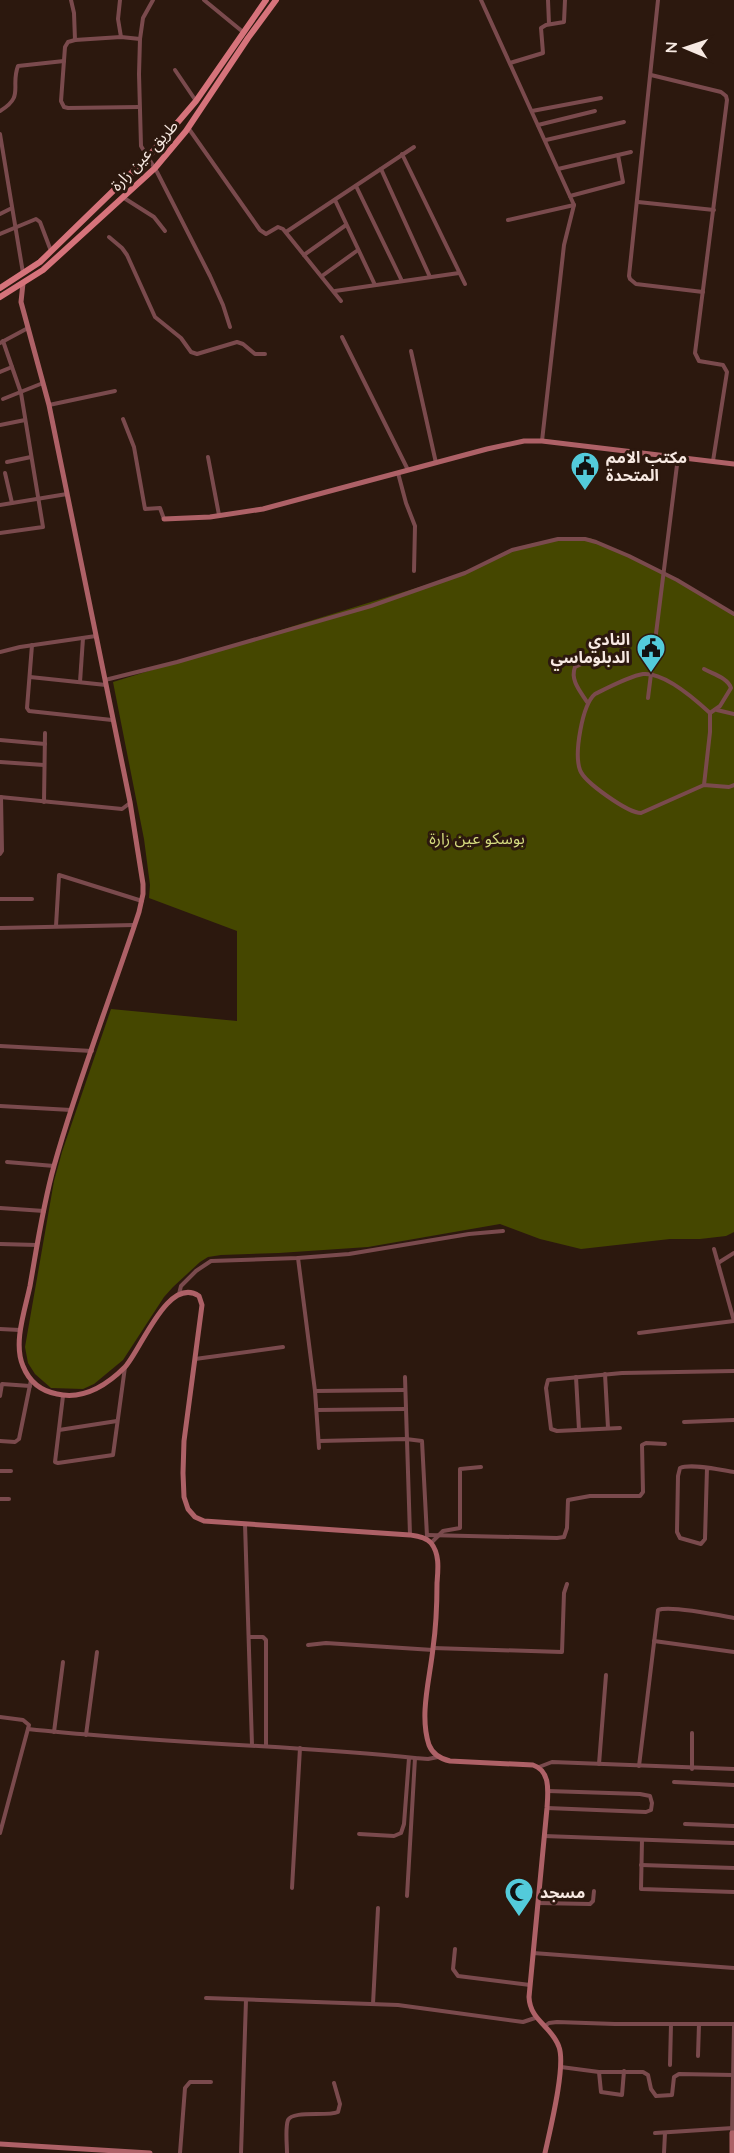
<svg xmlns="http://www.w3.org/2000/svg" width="734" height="2153" viewBox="0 0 734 2153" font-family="Quicksand,'Noto Sans Arabic',sans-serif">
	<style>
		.forest { fill: #454700 }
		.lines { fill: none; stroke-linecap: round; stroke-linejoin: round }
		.minor { stroke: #7a4a4d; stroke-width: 4 }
		.secondary { stroke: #ae6167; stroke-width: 5 }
		.primary { stroke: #d6737b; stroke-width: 6 }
		.labels { text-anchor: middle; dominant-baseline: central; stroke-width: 6; stroke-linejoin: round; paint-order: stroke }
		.street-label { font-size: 16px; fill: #f7e9e2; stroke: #2c180e }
		.poi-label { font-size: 16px; font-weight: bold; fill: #f7e9e2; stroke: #2c180e; text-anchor: start }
		.park-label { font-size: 16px; fill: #d5db7f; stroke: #2c180e }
	</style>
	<rect width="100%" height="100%" fill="#2c180e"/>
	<path class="forest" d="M563,538h27l25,11 119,63v620l-8,4 -26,3h-30l-89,10 -41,-10 -40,-15 -132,23 -89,6 -58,2 -13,2 -8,5 -27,25 -9,10 -41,63 -29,24 -11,5 -32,-1 -16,-14 -7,-11 -3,-16 29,-166 8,-29 49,-143 126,12v-90l-88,-33 1,-13 -6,-46 -31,-157 355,-110c33,-20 57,-29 95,-34z"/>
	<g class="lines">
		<g class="minor">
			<polyline points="71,0 74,13 75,40"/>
			<polyline points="120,0 118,19 121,37"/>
			<polyline points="153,0 143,18 140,39 139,74 141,146 157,172 210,276 223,305 230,327"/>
			<polyline points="204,0 243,32"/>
			<polyline points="481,0 574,205 508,220"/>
			<polyline points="548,0 549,24"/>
			<polyline points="658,0 629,276 630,279 636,284 703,292"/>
			<polyline points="510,63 543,53 541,28 546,25 564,22 565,0"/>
			<polyline points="175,70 196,101"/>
			<polyline points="651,75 721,92 726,96 727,100 695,353 699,361 723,365 727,372 713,461"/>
			<polyline points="139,107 68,108 64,107 61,101 65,47 68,42 75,40 121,37 140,39"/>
			<path d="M0,111c25,-15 10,-24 18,-45l46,-5"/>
			<polyline points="532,111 601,98"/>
			<polyline points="538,125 595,111"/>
			<polyline points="189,129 260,230 266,234 278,227 283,229 341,301"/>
			<polyline points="0,134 23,273"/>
			<polyline points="546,140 624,122"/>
			<polyline points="402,154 465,284"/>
			<polyline points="381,169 430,277"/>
			<polyline points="558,169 631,152"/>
			<polyline points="356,186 402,281"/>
			<polyline points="570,196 623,182 618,155"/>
			<polyline points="124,198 154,217 165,231"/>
			<polyline points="335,200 375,285"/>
			<polyline points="638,202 714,210"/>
			<polyline points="0,214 12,208"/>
			<polyline points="286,232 414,147"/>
			<polyline points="0,234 36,219 40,222 51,251"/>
			<polyline points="109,237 122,248 127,255 155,317 181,338 191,352 197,354 237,342 243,344 255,354 265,354"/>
			<polyline points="304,255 346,225"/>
			<polyline points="322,276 358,250"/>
			<polyline points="335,291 459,273"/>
			<polyline points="342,337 408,470"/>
			<polyline points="0,343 28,328"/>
			<polyline points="411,351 436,463"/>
			<polyline points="0,372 12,367"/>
			<polyline points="3,399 43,383"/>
			<polyline points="49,405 115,391"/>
			<polyline points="123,419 134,447 145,509 160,508 164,519"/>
			<polyline points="0,425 25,420"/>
			<polyline points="542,441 564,245 574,205"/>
			<polyline points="208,457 219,515"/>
			<polyline points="7,462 31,457"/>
			<polyline points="5,473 12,503"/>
			<polyline points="398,473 406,503 415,526 414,571"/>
			<polyline points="0,505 67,494"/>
			<polyline points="0,533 43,527 21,393 3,341"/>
			<polyline points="32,645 27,708 29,711 112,720"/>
			<polyline points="0,652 20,647 96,636"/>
			<path d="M586,662l-11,5c-5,13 5,24 12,35"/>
			<path d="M704,669c9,5 24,9 27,19l-11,18 -10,7"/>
			<polyline points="30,677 106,685"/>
			<polyline points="105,680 177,662 371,606 465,573 512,550 558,539 585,539 596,542 629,556 677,580 734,614"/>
			<polyline points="80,682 83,638"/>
			<polyline points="648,698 678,457"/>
			<polyline points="717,710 734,714"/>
			<polyline points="0,740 45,744"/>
			<polyline points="0,762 44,765"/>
			<path d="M704,785l6,-53v-19c-15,-14 -46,-41 -67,-39 -13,2 -36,14 -48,20 -13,11 -21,60 -15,76 4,12 48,43 61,43l63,-28 25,2 5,-2"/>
			<polyline points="0,797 122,809 130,803"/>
			<polyline points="44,802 45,733"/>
			<polyline points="0,854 2,851 1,797"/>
			<polyline points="0,899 32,899"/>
			<polyline points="56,926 59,875 142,901"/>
			<polyline points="0,928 134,925"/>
			<polyline points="0,1046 92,1051"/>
			<polyline points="0,1106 71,1110"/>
			<polyline points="7,1162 54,1166"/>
			<polyline points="0,1208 44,1211"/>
			<polyline points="0,1244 37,1245"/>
			<polyline points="714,1249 734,1321"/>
			<polyline points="298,1258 315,1391 319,1448"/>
			<polyline points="718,1263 734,1253"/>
			<polyline points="179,1294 181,1286 196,1271 211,1261 298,1258 349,1254 469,1234 503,1231"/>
			<polyline points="0,1329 20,1330"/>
			<polyline points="639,1333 734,1321"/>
			<polyline points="195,1359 283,1347"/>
			<polyline points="605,1374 608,1428"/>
			<polyline points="405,1377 410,1535"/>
			<polyline points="576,1377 579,1430"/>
			<polyline points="315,1391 405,1390"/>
			<polyline points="0,1396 2,1384 30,1386"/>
			<polyline points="63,1396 55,1462 58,1463 113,1455 125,1367"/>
			<polyline points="317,1410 405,1409"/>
			<polyline points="684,1422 734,1420"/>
			<polyline points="620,1428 557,1431 551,1429 546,1388 548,1380 622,1373 734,1371"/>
			<polyline points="59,1430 117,1421"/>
			<polyline points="0,1441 15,1442 19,1439 31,1380"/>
			<polyline points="319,1441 406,1439 422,1441 427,1536"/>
			<path d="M707,1468l-2,71 -4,5 -21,-6 -3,-6 1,-56 2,-8c11,-5 41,2 54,4"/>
			<polyline points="0,1471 11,1471"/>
			<polyline points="0,1499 9,1499"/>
			<polyline points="245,1524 252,1745"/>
			<polyline points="427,1535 557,1538 564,1537 567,1528 568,1500 590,1496 640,1496 643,1492 642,1445 646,1443 665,1444"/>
			<polyline points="431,1543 443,1531 460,1528 460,1469 481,1467"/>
			<polyline points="249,1637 263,1637 266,1640 266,1746"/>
			<polyline points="654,1641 734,1652"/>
			<polyline points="308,1645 326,1643 433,1650"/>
			<polyline points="433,1648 562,1652 564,1593 567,1584"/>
			<polyline points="0,1717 23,1720 29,1725 0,1833"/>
			<path d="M28,1729c128,14 258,16 387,29l13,1 10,-2"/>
			<polyline points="54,1732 63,1662"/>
			<polyline points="86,1735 97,1652"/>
			<polyline points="599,1764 606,1675"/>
			<path d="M639,1766l19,-156c12,-5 60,5 76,8"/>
			<polyline points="539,1767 552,1762 734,1769"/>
			<polyline points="692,1769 692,1733"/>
			<polyline points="674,1782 734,1785"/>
			<polyline points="547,1808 646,1812 651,1810 652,1803 650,1796 640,1794 548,1791"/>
			<polyline points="685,1824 734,1826"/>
			<polyline points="359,1834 394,1836 401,1833 404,1824 409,1758"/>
			<polyline points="544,1836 734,1843"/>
			<polyline points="642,1840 641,1889 734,1892"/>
			<polyline points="641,1865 734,1868"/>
			<polyline points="292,1888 300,1748"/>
			<polyline points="407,1896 415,1758"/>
			<polyline points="538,1903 590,1904 593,1901 594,1891"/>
			<polyline points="455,1949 453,1969 458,1976 530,1985"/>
			<polyline points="533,1953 734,1968"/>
			<polyline points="206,1998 398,2005 523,2022 535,2018"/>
			<polyline points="373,2004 378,1908"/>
			<polyline points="545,2026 549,2023 557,2022 615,2024 734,2024"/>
			<polyline points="698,2056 699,2024"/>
			<polyline points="670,2065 671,2024"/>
			<polyline points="561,2067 599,2072 643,2072 648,2075 651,2089 656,2096 672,2095 674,2077 679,2074 733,2075"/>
			<polyline points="599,2072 601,2092 622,2095 624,2071"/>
			<polyline points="655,2133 733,2128"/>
			<polyline points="732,2133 734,2026"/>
			<polyline points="180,2153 185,2088 190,2082 211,2082"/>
			<polyline points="241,2153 246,2000"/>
			<path d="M287,2153c0,-9 -2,-25 1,-33 5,-10 39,-3 50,-8l2,-8 -6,-21"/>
			<polyline points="664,2153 665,2133"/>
		</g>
		<g class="secondary">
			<path d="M23,283l-2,19 28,103 81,397 13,82v10l-4,18c-28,85 -61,168 -85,254 -11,39 -17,80 -24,120 -5,24 -17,57 -7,80 6,15 18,25 34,28 26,6 50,-9 68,-27 16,-17 43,-92 74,-71l3,9 -18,136 -1,32 1,24 4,12 7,8 9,4 206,14c7,1 16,2 21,8 9,11 7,27 6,40 0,22 -1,44 -4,65 -3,30 -14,67 -4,97 4,10 12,14 21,16l83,4c18,6 15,27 14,43l-18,189c1,24 23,29 30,50 7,19 -9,83 -14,106"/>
			<polyline points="164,519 210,517 263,509 487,449 524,441 542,441 734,464"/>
			<polyline points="0,2144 150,2153"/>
			<polyline points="732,2153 732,2133 734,2133"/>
		</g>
		<g class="primary">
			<polyline points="0,288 40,262 148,157 196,101 266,0"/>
			<polyline points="0,297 43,270 155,168 186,131 248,38 276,0"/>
		</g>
	</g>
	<defs>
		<g id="civic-pin" transform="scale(1.5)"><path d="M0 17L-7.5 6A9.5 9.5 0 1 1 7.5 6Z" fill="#53cbdb" stroke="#2c180e"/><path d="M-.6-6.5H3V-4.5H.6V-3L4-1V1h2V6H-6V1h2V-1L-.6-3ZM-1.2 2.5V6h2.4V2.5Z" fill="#111"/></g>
		<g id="mosque-pin" transform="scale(1.5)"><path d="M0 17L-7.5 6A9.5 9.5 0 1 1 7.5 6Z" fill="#53cbdb" stroke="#2c180e"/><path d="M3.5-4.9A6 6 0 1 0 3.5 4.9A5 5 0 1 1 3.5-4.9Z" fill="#111"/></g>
	</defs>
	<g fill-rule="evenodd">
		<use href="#civic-pin" x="585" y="466"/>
		<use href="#civic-pin" x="651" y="648"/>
		<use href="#mosque-pin" x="519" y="1892"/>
	</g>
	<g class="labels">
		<g class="street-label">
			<text transform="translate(144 155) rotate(-47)">طريق عين زارة</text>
		</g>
		<g class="poi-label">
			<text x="606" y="457">مكتب الامم<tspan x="606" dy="18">المتحدة</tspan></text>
			<text x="630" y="639" text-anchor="end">النادي<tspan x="630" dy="18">الدبلوماسي</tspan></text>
			<text x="540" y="1892">مسجد</text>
		</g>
		<g class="park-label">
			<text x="477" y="838">بوسكو عين زارة</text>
		</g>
	</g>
	<g transform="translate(686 48) rotate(272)" stroke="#2c180e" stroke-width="4.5" paint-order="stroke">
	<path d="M0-4.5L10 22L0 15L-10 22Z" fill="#f7e9e2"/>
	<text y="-9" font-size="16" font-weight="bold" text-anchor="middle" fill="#f7e9e2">N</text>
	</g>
</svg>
